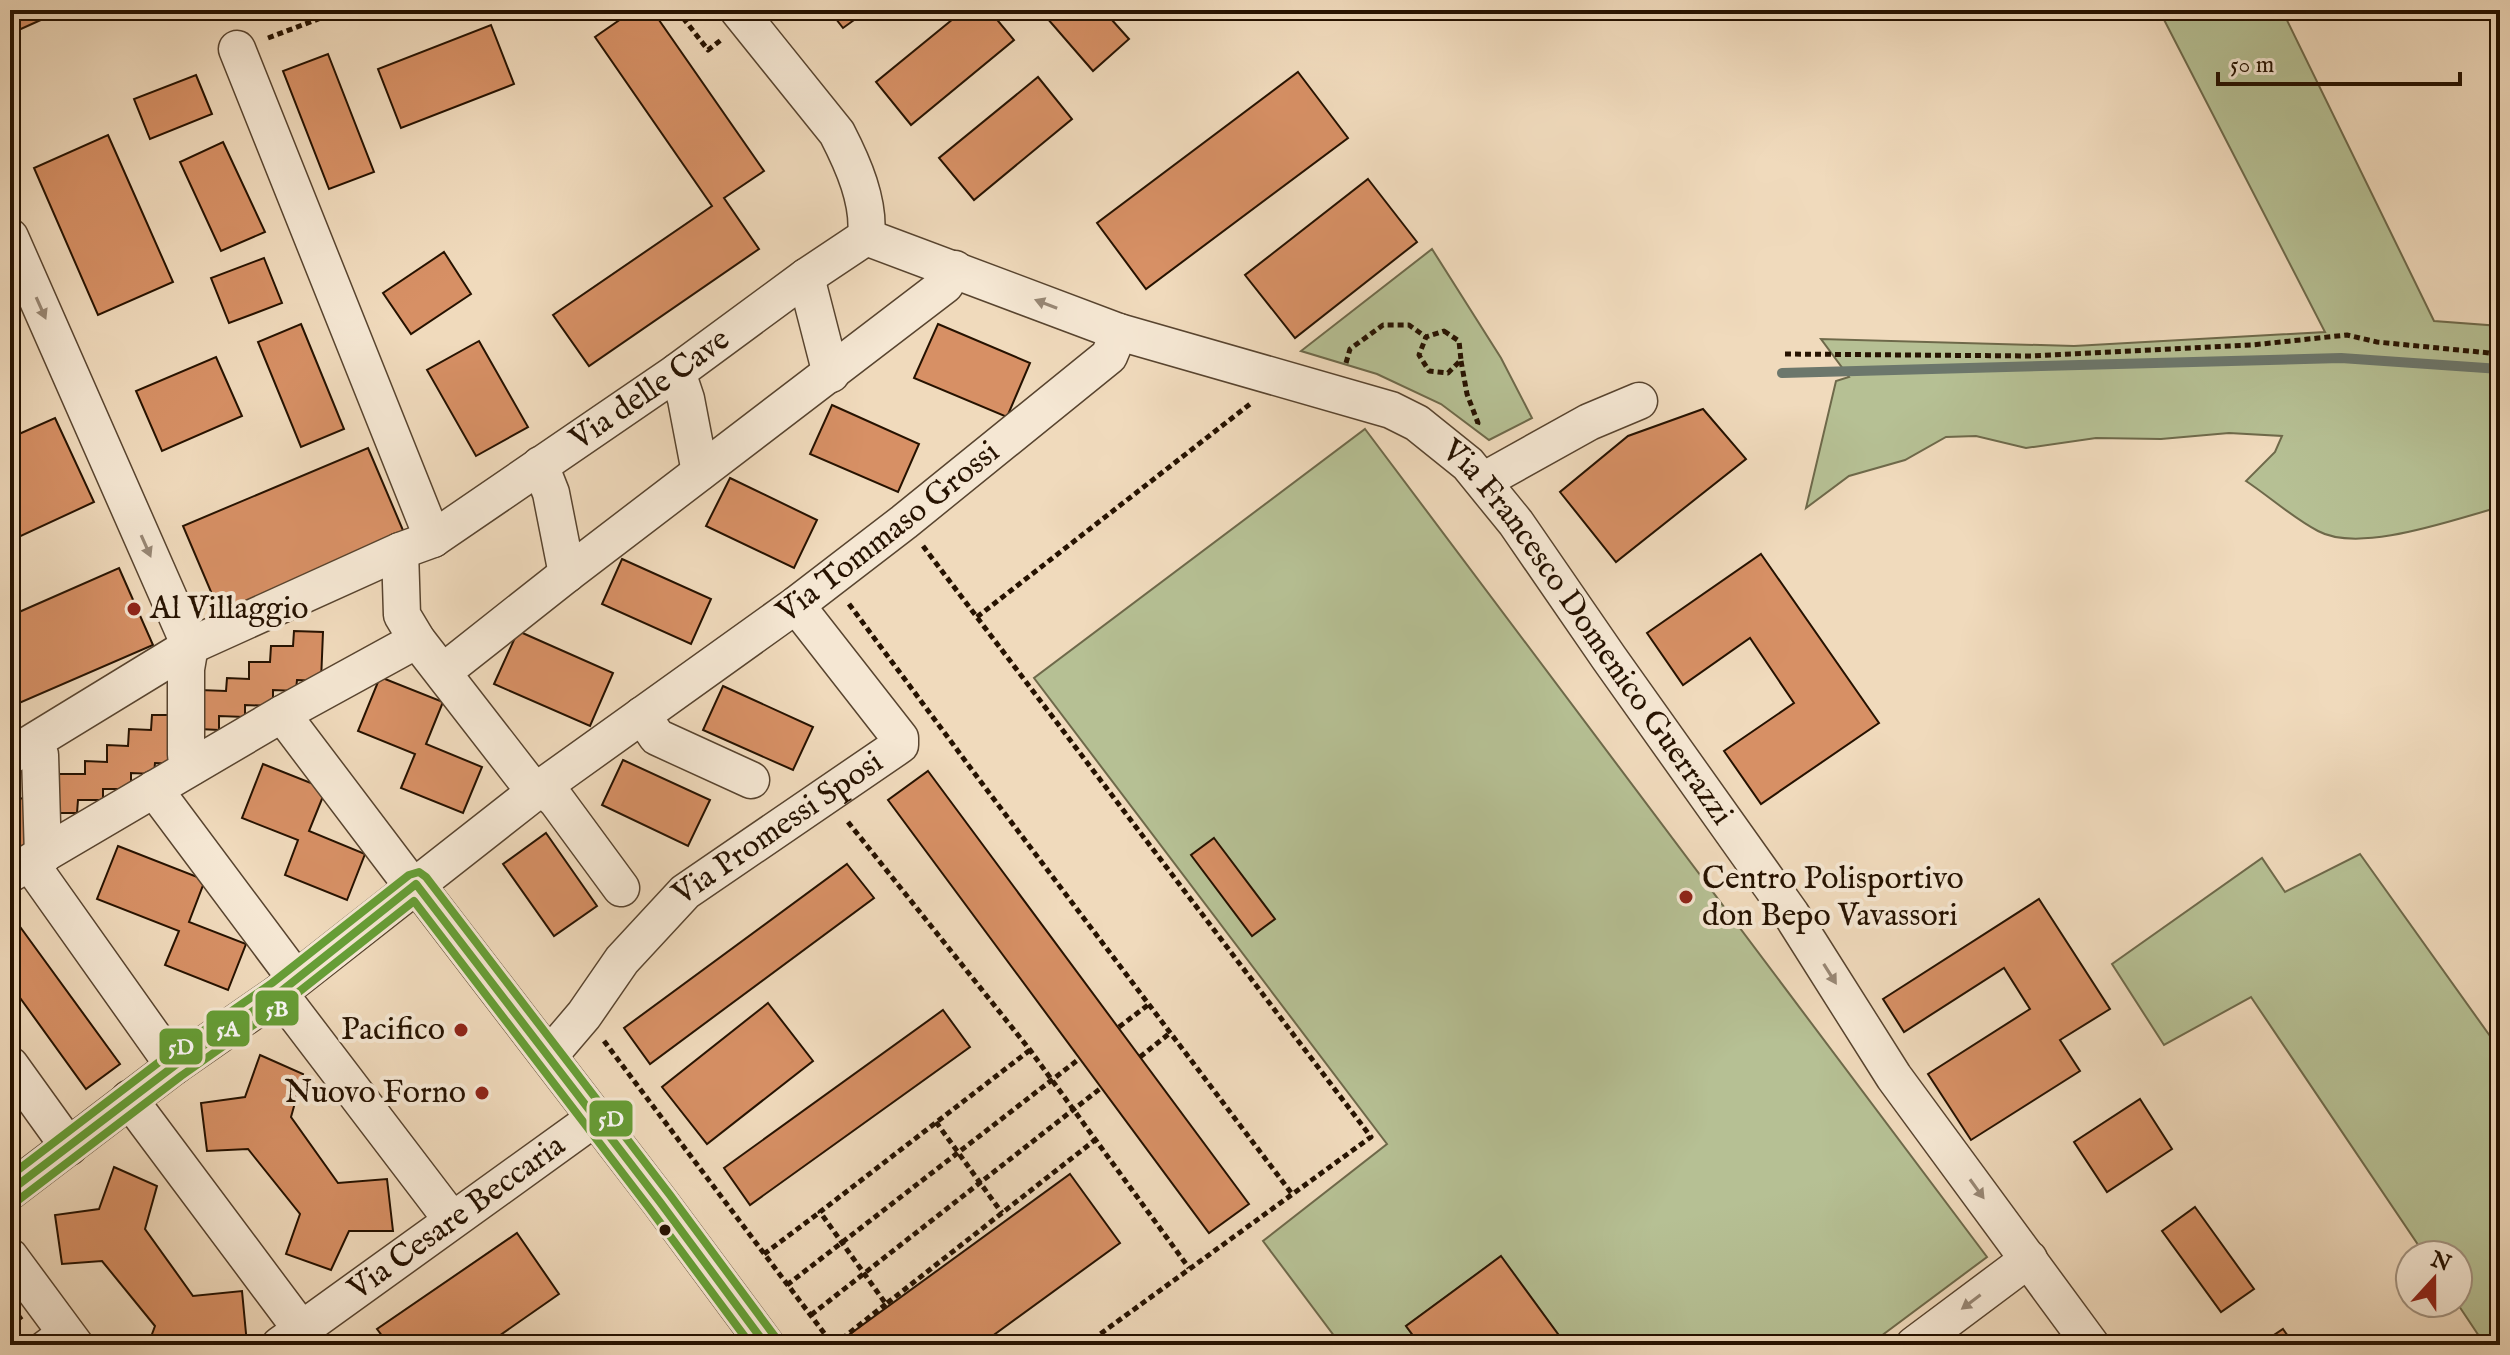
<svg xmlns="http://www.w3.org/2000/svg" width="2510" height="1355" viewBox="0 0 2510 1355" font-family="'IM FELL English',serif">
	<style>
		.green { fill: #b6c094; stroke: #6e694a; stroke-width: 2 }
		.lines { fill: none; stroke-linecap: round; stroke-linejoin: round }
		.stream { stroke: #6c776c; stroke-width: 10 }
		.building { fill: #d79065; stroke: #261200; stroke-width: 2 }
		.lane-casing { stroke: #58442f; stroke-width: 21 }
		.street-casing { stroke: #58442f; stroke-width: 39 }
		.path { stroke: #261200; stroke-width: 5; stroke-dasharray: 6 4; stroke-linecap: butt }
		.lane { stroke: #f5e7d3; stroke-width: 18 }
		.street { stroke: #f5e7d3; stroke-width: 36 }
		.bus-1-casing { stroke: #f5e7d3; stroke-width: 14 }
		.bus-2-casing { stroke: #f5e7d3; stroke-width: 14 }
		.bus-3-casing { stroke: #f5e7d3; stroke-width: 14 }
		.bus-1 { stroke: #669e36; stroke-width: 8 }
		.bus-2 { stroke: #669e36; stroke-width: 8 }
		.bus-3 { stroke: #669e36; stroke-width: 8 }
		.oneway { fill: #988774 }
		.poi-dot { fill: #8f2418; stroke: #f5e7d3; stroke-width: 3 }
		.bus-dot { fill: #261200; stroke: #f5e7d3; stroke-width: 3 }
		.labels { text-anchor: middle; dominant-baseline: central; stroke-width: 8; stroke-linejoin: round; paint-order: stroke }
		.street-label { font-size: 32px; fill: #261200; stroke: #f5e7d3 }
		.poi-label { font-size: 32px; fill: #261200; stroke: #f5e7d3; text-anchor: start }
		.line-badge { stroke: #f5e7d3; stroke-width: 3 }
		.badge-label { font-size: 22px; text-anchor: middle; font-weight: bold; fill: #fff }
	</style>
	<rect width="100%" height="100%" fill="#f0dabc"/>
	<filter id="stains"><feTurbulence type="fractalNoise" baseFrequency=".0025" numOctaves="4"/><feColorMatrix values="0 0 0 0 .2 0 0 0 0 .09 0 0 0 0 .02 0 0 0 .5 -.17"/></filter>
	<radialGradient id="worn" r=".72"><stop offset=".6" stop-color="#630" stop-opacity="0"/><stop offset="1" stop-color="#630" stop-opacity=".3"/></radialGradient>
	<g class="green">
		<path d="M2159,10h123l152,311 66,5v181c-45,12 -140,47 -182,24 -25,-13 -48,-34 -72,-50l29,-29 7,-16 -53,-3 -68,6 -65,-1 -70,10 -50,-12 -30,1 -41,23 -56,16 -43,32 30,-127 13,-4 -28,-38 253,7 251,-14z"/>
		<polygon points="1432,249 1501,358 1532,418 1489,440 1441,404 1377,374 1301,351"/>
		<polygon points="1365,429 1987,1257 1869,1345 1566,1345 1500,1257 1406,1326 1420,1345 1341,1345 1263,1241 1387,1144 1034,678"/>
		<polygon points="2360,854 2500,1050 2500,1345 2485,1345 2457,1303 2458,1255 2425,1255 2251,997 2164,1045 2112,964 2262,858 2285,892"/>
	</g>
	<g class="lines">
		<polyline class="stream" points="1782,373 2341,358 2500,369"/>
	</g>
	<g class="building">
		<polygon points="10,10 63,10 12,33"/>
		<polygon points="634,10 652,10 764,171 724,198 759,249 589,366 553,315 712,206 595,37"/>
		<polygon points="829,10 868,10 843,28"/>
		<polygon points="964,10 989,10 1014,40 911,125 876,82"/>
		<polygon points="1040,10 1103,10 1129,39 1093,71"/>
		<polygon points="491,25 514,84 401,128 378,69"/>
		<polygon points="328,54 374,172 329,189 283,71"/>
		<polygon points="1298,72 1348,138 1146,289 1097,223"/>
		<polygon points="196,75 212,114 150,139 134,99"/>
		<polygon points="1038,77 1072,119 974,200 939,158"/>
		<polygon points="108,135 173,282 98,315 34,168"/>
		<polygon points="223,142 265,232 221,251 180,162"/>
		<polygon points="1368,179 1417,242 1295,338 1245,275"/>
		<polygon points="444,252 471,294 411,334 383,293"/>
		<polygon points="264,258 282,303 229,323 211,278"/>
		<polygon points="301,324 344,429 301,447 258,342"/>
		<polygon points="938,324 1030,363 1007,417 914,378"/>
		<polygon points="479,341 528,427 476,456 427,370"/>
		<polygon points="216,357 242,416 162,451 136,391"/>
		<polygon points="832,405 919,444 898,492 810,454"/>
		<polygon points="1703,409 1746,459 1616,562 1560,492 1628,436"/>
		<polygon points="55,418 94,502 10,541 10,438"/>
		<polygon points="368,448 405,535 220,613 183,526"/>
		<polygon points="730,478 817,520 794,568 706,526"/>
		<polygon points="1761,554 1879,723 1761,804 1724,751 1794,703 1750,638 1683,685 1647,633"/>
		<polygon points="622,559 711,599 691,644 602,604"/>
		<polygon points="119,568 153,645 10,707 10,616"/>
		<polygon points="294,631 323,632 321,681 297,680 296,691 273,690 273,706 245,705 245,717 219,716 219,730 199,729 200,690 226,691 227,678 249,679 249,662 270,662 271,646 293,646"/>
		<polygon points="518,631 613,673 590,726 494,684"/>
		<polygon points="380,677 443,702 426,744 482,767 463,813 401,788 415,754 358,731"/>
		<polygon points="723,686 813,727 793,770 703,730"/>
		<polygon points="152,715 180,715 179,764 155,763 154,774 131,773 131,789 103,789 103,800 78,800 77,813 57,813 58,774 85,774 85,761 107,762 107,745 128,746 129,729 151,730"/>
		<polygon points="623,760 710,800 688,846 602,805"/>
		<polygon points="263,764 326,789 309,831 365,854 347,900 285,875 298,840 242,818"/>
		<polygon points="928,771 1249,1204 1209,1233 888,800"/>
		<polygon points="10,798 37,799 36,847 11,847 11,857"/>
		<polygon points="546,833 597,906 554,936 503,864"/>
		<polygon points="1214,838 1275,919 1252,936 1191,855"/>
		<polygon points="118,846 205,880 189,922 246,944 228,990 165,965 179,931 97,899"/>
		<polygon points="847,864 874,898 650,1064 624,1028"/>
		<polygon points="2039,899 2110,1009 2060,1040 2080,1071 1971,1140 1928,1074 2030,1009 2004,968 1904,1032 1883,999"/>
		<polygon points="10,913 120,1064 86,1089 10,984"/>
		<polygon points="768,1003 813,1061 707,1144 662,1087"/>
		<polygon points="943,1010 970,1047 750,1205 724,1168"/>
		<polygon points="260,1055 303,1074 291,1117 338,1183 387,1179 393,1231 349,1231 331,1270 286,1254 300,1214 248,1149 207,1151 201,1103 245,1097"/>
		<polygon points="2140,1099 2172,1149 2107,1192 2074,1142"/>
		<polygon points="114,1167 157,1186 145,1229 193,1296 242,1291 247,1344 148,1345 155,1326 102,1261 62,1264 55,1215 99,1209"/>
		<polygon points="1070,1174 1120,1243 980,1345 852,1345 846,1337"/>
		<polygon points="2195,1207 2254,1289 2221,1312 2162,1231"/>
		<polygon points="517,1233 559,1294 486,1345 389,1345 377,1329"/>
		<polygon points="1501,1256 1566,1345 1420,1345 1406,1326"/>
		<polygon points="10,1301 22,1318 10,1327"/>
		<polygon points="2283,1329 2294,1345 2259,1345"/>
	</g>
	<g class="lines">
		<g class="lane-casing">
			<polyline id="lane" points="36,1345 60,1327"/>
		</g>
		<g class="street-casing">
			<g id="street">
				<polyline points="237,49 433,539"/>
				<polyline points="10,237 190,646 186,669 186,755 191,767"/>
				<path id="s1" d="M866,237l253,95 272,78 26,13 51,41 48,59 93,135 182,256 103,163 197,268"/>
				<polyline points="806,277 831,374"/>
				<polyline points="677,372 686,399 700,472"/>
				<polyline points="540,465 551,493 567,574"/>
				<polyline points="1483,481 1589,422 1639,401"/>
				<polyline points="400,551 402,615 417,640 535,792"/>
				<polyline points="443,672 567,574 945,285 955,269"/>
				<polyline points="282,714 413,887"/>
				<polyline points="642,715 657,737 751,780"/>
				<polyline points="40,755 43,856"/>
				<path id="s2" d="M10,756l180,-110 210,-95 33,-12 244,-167 129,-95 60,-40c4,-35 -13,-73 -29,-104l-99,-123"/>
				<polyline points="543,787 557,801 621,888"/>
				<polyline points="154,789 296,979"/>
				<polyline points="30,863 174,1066"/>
				<polyline points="10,874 282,714 417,640"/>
				<polyline points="416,884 660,1202 766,1345"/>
				<polyline points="279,993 452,1220"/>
				<path id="s3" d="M549,1056l35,-41 38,-55 63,-68 215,-147v-7l-104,-133"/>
				<polyline points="10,1065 69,1147"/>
				<polyline points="129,1099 301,1329"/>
				<path id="s4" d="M10,1191l164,-125 105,-73 256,-201 261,-187 108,-83 205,-166 10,-24"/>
				<polyline points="10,1257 75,1345"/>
				<path id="s5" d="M280,1345l315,-227"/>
				<polyline points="1914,1345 2029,1259"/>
			</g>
		</g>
		<g class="path">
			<polyline points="677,10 708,50 721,40"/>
			<polyline points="268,38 342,10"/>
			<polygon points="1444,331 1459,341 1461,360 1448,373 1429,371 1419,355 1426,337"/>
			<polyline points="1785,354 2032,356 2252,345 2347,335 2377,342 2500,354"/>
			<polyline points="1461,361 1467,394 1478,423 1476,428"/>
			<polyline points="1346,363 1350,349 1383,325 1409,325 1426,337"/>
			<polyline points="923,546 1371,1137 1085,1345"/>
			<polyline points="849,604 981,782 1292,1194"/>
			<polyline points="977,617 1250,404"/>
			<polyline points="848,822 1030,1050 1189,1268"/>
			<polyline points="1119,1027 1148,1005"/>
			<polyline points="604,1041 833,1345"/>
			<polyline points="1030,1050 820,1212 886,1304 1095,1140"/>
			<polyline points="1140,1057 1170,1033"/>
			<polyline points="936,1122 1002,1213"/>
			<polyline points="764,1254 820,1212"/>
			<polyline points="787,1285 1079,1059"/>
			<polyline points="811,1315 1101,1088"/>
			<polyline points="834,1345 886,1304"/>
		</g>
		<use href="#lane" class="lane"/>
		<use href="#street" class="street"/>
		<g class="bus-1-casing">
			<polyline id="bus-1" points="10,1191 174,1066 279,993 416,884 660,1202 766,1345"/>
		</g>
		<g class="bus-2-casing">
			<polyline id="bus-2" points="17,1201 181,1076 286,1002 414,901 650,1209 751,1345"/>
		</g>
		<g class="bus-3-casing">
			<polyline id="bus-3" points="10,1176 167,1056 272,983 409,875 419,872 426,877 670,1195 776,1338"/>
		</g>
		<use href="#bus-1" class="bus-1"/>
		<use href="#bus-2" class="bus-2"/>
		<use href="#bus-3" class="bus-3"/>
	</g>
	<defs><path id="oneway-solid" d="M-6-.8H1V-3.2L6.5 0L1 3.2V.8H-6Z" transform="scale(2)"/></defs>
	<g class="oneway">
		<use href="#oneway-solid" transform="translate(1046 304) rotate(-159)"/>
		<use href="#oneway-solid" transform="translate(41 308) rotate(66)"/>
		<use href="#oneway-solid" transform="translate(146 546) rotate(66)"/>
		<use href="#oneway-solid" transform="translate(1830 974) rotate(58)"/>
		<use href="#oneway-solid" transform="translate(1977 1189) rotate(54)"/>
		<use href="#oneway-solid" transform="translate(1971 1302) rotate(143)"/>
	</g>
	<g class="poi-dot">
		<circle cx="134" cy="609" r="8"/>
		<circle cx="1686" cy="897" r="8"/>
		<circle cx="461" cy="1030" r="8"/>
		<circle cx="482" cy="1093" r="8"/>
	</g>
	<circle class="bus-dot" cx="665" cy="1230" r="7"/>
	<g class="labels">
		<g class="street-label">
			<text stroke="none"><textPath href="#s2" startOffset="740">Via delle Cave</textPath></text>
			<text stroke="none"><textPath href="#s4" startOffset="1098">Via Tommaso Grossi</textPath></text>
			<text stroke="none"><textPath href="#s1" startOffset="854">Via Francesco Domenico Guerrazzi</textPath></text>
			<text stroke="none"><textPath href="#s3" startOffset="326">Via Promessi Sposi</textPath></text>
			<text stroke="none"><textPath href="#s5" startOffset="218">Via Cesare Beccaria</textPath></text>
		</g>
		<g class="poi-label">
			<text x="150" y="609">Al Villaggio</text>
			<text x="1702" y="879">Centro Polisportivo<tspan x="1702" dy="37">don Bepo Vavassori</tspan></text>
			<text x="445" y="1030" text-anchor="end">Pacifico</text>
			<text x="466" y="1093" text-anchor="end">Nuovo Forno</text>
		</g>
	</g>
	<g class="line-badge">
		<rect x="254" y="989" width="46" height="38" rx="8" fill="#669e36"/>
		<rect x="205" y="1009" width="46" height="39" rx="8" fill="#669e36"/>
		<rect x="158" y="1027" width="46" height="39" rx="8" fill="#669e36"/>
		<rect x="588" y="1099" width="46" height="39" rx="8" fill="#669e36"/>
	</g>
	<g class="badge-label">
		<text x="277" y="1016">5B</text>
		<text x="228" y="1036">5A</text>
		<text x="181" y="1054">5D</text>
		<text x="611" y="1126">5D</text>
	</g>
	<rect width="2510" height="1355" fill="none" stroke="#f0dabc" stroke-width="40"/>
	<rect x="12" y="12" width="2486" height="1331" fill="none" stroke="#261200" stroke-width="4"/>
	<rect x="20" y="20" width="2470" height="1315" fill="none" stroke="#261200" stroke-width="2"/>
	<g transform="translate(2434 1279) rotate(21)"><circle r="38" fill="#f5e7d3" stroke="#a2927f" stroke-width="2"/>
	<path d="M0-6L14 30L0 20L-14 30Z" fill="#8f2418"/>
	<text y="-12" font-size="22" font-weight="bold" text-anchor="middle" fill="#261200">N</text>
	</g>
	<path d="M2218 72v12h242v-12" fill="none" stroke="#261200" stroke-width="4"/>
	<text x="2230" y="72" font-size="24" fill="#261200" stroke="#f5e7d3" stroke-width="6" paint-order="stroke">50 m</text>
	<rect width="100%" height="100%" filter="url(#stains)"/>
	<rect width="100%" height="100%" fill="url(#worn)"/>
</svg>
